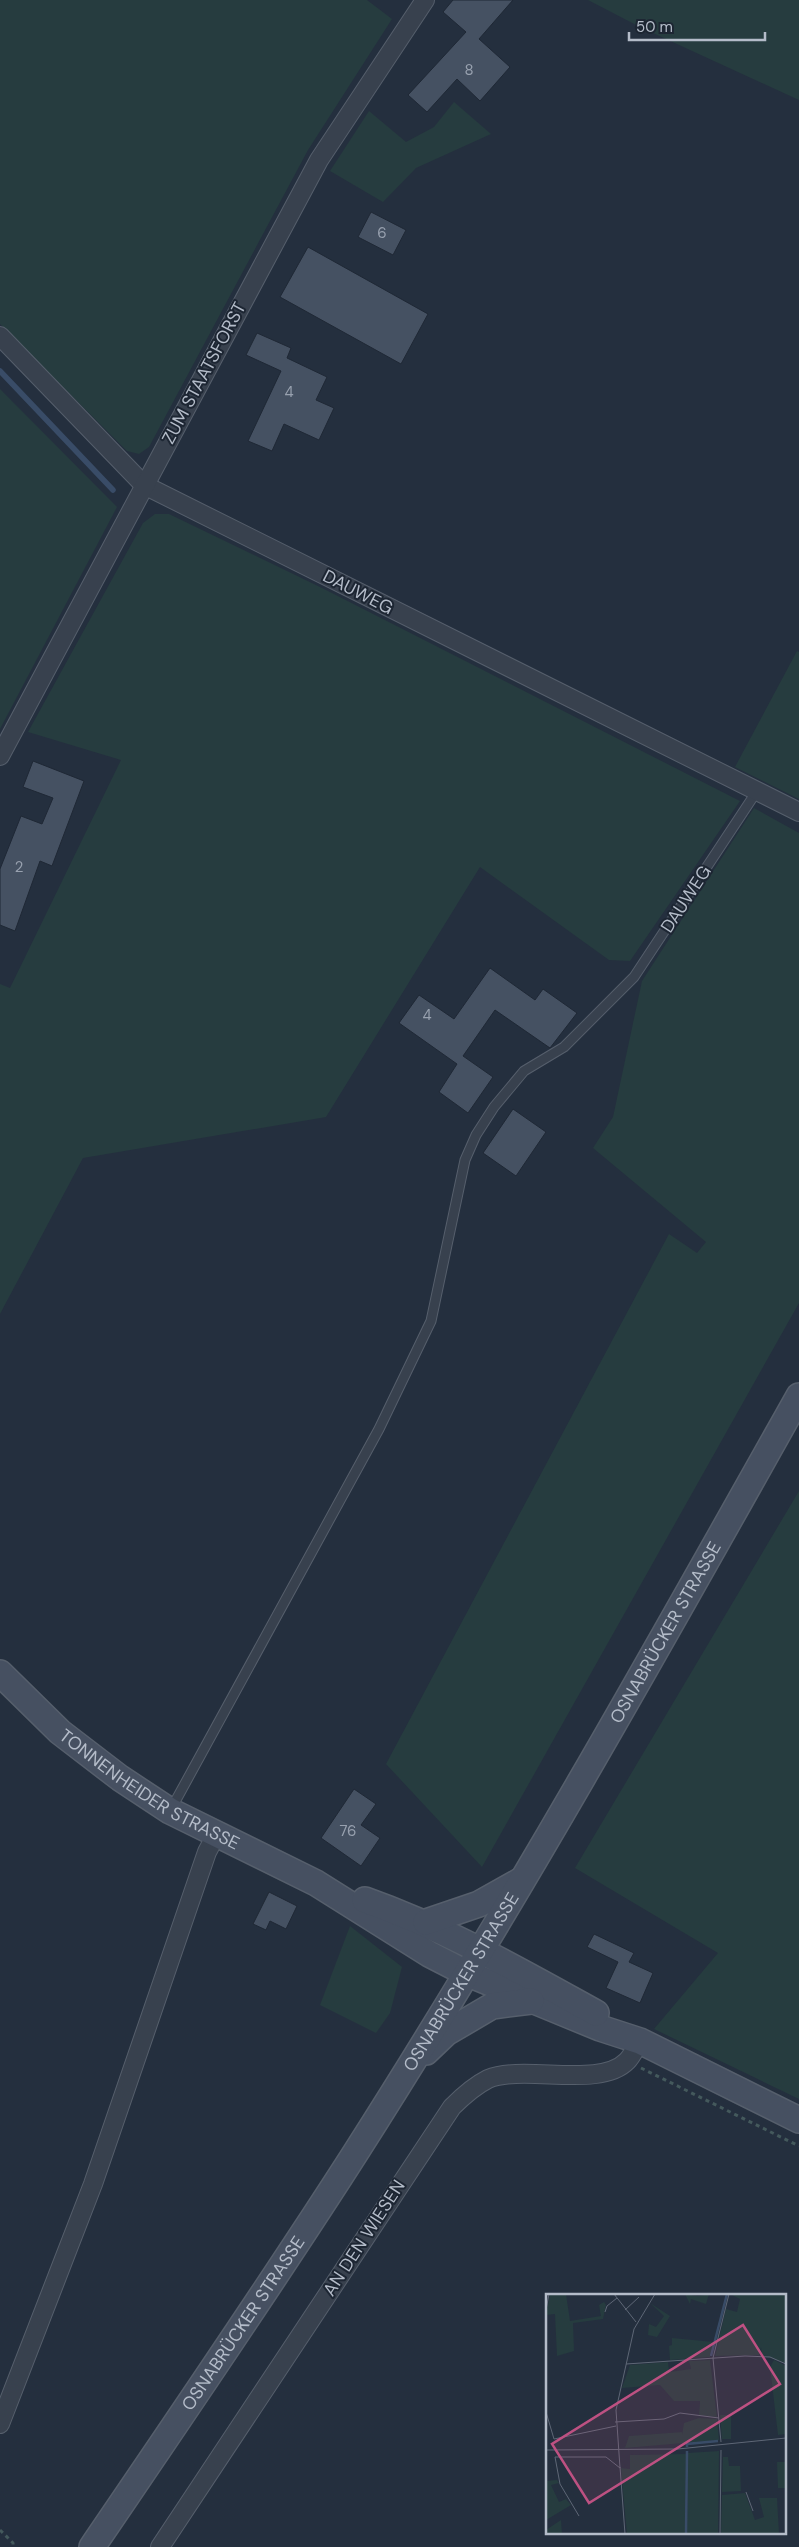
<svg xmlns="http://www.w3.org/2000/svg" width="799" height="2547" viewBox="0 0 799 2547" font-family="'DM Sans',sans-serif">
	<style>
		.green { fill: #263c3f }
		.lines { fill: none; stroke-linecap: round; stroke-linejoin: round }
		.stream { stroke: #394c67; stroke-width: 5.5 }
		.building { fill: #455162; stroke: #1f2835 }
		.lane-casing { stroke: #565f6c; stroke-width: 11 }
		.street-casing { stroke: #565f6c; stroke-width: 20 }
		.secondary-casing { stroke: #565f6c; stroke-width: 28 }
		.path { stroke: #44595c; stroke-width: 3; stroke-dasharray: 4 4; stroke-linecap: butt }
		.lane { stroke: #38414e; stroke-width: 9 }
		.street { stroke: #38414e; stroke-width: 18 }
		.secondary { stroke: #465061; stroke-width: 25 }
		.labels { text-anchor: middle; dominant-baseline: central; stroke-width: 4; stroke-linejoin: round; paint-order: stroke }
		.number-label { font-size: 15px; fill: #98a1af }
		.street-label { font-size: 18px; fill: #b4bcc9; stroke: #1d2633 }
		.inset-river { fill: none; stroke: #394c67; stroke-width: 2.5 }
		.inset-road { fill: none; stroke: #5e6776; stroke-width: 1 }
		.view { fill: #bd5182; fill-opacity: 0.15; stroke: #bd5182; stroke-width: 2.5 }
		.inset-edge { fill: none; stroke: #b4bcc9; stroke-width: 2.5 }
	</style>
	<rect width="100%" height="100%" fill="#242f3e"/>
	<g class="green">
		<polygon points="0,0 367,0 392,19 308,150 149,447 139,454 127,451 0,324"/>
		<polygon points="588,0 799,0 799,100 640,27"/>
		<polygon points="454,102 491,134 416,168 383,202 330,171 369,111 406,142 434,127"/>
		<polygon points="0,389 117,507 0,729"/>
		<polygon points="155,514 169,514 322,588 740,801 630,961 609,960 480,867 326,1117 83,1158 0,1314 0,984 10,988 121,760 28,732 143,523"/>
		<polygon points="797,651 799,652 799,799 735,767"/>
		<polygon points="754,808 799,833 799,1303 482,1867 386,1764 669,1234 697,1253 706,1242 593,1148 613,1117 642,981"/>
		<polygon points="799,1491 799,2099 654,2029 718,1953 575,1868"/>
		<polygon points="350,1926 402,1967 390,2013 376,2033 320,2005"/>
	</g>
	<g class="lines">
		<polyline class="stream" points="0,371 113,490"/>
	</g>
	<g class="building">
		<polygon points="453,0 513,0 479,39 510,67 480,101 457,79 427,112 408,95 466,32 443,12"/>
		<polygon points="371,212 406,230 393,255 358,237"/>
		<polygon points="308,247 428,314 401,364 280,297"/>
		<polygon points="257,333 291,348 287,358 327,377 316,400 334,408 319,440 284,424 272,451 248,441 281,371 246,355"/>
		<polygon points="33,761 84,781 52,866 40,861 15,931 0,925 0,869 21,816 42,824 53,798 23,787"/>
		<polygon points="490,968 535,1000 543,989 577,1013 550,1048 495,1010 463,1056 493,1077 468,1113 439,1092 457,1064 399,1023 419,995 454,1019"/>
		<polygon points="513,1109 546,1132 516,1176 483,1153"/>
		<polygon points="354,1789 376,1804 361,1825 380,1838 361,1866 321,1838"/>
		<polygon points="269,1892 297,1906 286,1929 270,1921 266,1930 253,1924"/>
		<polygon points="594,1934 634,1953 629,1962 653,1973 640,2003 606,1988 618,1962 587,1947"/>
	</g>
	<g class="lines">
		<g class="lane-casing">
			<polyline id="lane" points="170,1811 379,1429 431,1321 465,1160 476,1135 494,1107 524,1071 564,1047 634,977 757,791"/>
		</g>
		<g class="street-casing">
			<g id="street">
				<polyline points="0,336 144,485 799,812"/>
				<polyline points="0,756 319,160 425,0"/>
				<polyline points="0,2424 93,2184 207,1852 216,1835"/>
				<path d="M160,2547l292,-440c11,-11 22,-21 36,-28 36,-15 112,10 139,-18 5,-5 9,-14 13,-20"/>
			</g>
		</g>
		<g class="secondary-casing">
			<g id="secondary">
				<path id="s1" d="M0,1673l60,59 60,46 50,33 146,72 113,71 37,19 134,55 40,13 159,79"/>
				<path d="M365,1900c82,29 155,71 231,113"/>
				<polyline points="426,1922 479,1904 520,1881"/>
				<polyline points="426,2052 446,2033 492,2006 531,2001"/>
				<path id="s2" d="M92,2547c89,-131 179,-262 264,-395 157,-246 300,-501 443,-756"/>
			</g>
		</g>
		<g class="path">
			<polyline points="641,2068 799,2146"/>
			<polyline points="0,2530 13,2543 13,2547"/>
		</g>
		<use href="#lane" class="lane"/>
		<use href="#street" class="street"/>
		<use href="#secondary" class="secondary"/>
	</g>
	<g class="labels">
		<g class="number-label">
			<text x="469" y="70">8</text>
			<text x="382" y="233">6</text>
			<text x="289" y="392">4</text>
			<text x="19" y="867">2</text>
			<text x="427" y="1015">4</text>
			<text x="348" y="1831">76</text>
		</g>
		<g class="street-label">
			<text transform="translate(204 373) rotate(-62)">ZUM STAATSFORST</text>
			<text transform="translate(358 592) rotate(27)">DAUWEG</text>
			<text transform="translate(686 899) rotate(-57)">DAUWEG</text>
			<text stroke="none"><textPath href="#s2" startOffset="1080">OSNABRÜCKER STRASSE</textPath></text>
			<text stroke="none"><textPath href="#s1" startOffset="191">TONNENHEIDER STRASSE</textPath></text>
			<text stroke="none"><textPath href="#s2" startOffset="675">OSNABRÜCKER STRASSE</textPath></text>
			<text transform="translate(364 2238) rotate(-57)">AN DEN WIESEN</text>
			<text stroke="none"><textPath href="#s2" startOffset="270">OSNABRÜCKER STRASSE</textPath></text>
		</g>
	</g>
	<g transform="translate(546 2294)">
		<rect width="240" height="240" fill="#242f3e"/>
		<path d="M10,0h10l4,27 31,-5 -2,-11 5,-3 2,3 -3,14 -30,4 1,28 -17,5 -2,-42 -9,1 4,-20zM139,0l13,2 11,-2 -3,10 -15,-5 -1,5zM184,0h56v69l-24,-8 -1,-8 -2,8 -44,1 11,-47 11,3 3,-13zM104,9l20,13 -13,21 -9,-2 1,-11 7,3 8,-11zM126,44l42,4 -4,15 -40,3 -1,-14 3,-1zM164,66l7,57 -18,-2 1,-14h-26l-14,-16 -38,3 8,-23 38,-3 1,10 22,-3 -2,-8zM228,66l12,6v68l-8,1 -8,-68zM174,121h11v24h-9zM153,124l18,1 2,21 -94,8 4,-12 53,-4v3l2,-12zM173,157l-1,82 -31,1 1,-81zM140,160l-1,80h-58l-6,-66 9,1v-14zM177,163h5l1,9h11l1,25 -19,1zM231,168h9v26h-8zM11,186l2,3 -8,2 8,17 7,-3 5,6 -25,15v-39zM199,199l10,27 9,-3 -5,-19h18l2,36h-58l1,-39zM15,226l1,14h-16v-4z" fill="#263c3f"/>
		<path class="inset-river" d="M165,62l16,-62M141,153v-3l31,-3M140,240l1,-83"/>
		<path class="inset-road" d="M68,0l22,28M0,16l3,-16M79,16l14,-13M59,18l2,-6 10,-8M80,70l119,-8 25,1 16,7M0,118l8,27 62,-13M69,128l49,-3 16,-6 39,5M175,148l-8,-84 16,-64M0,156l132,-1 108,-11M74,173l5,67M74,174l-4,-58 18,-81 21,-35M200,198l7,19M33,222l-19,-32 -5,-27h51l14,11M174,240l1,-84"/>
		<path class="view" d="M197,31l37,59 -191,119 -37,-59z"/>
		<rect width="240" height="240" class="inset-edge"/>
	</g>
	<path d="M629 32v8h136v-8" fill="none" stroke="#b4bcc9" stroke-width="2.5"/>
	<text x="636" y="32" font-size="15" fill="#b4bcc9" stroke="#1d2633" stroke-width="4" paint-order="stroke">50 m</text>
</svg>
